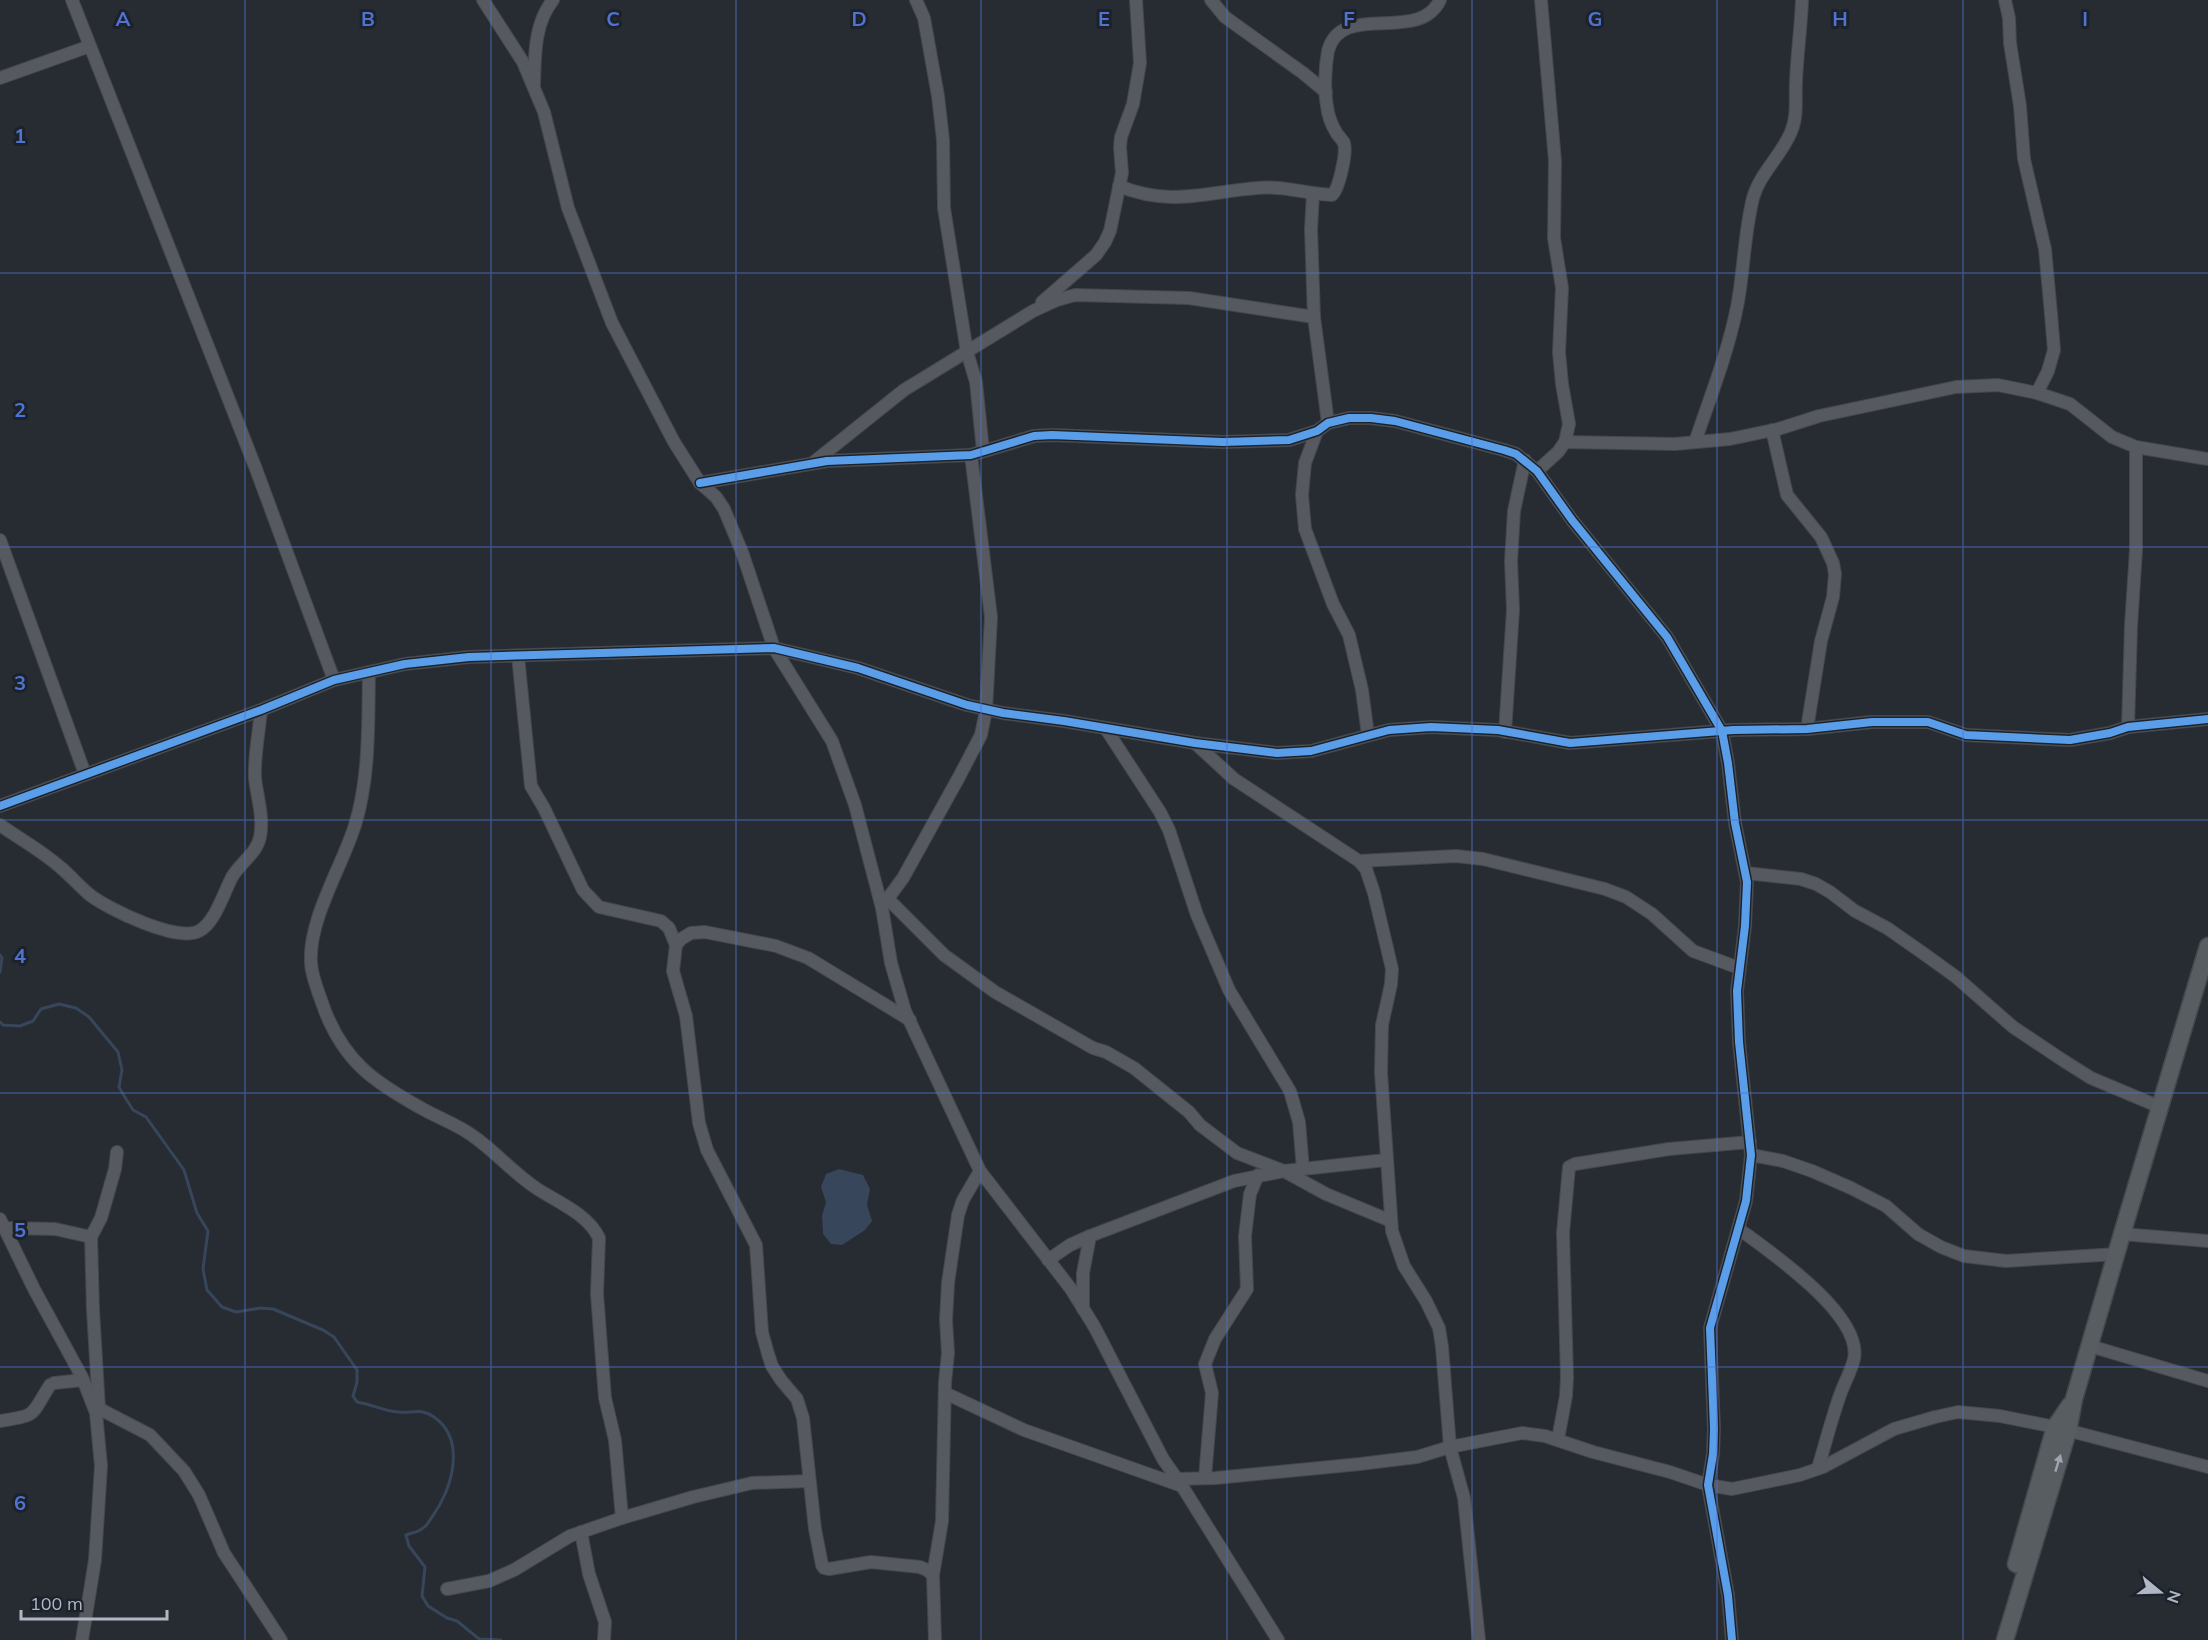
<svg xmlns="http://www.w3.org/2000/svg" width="2208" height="1640" viewBox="0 0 2208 1640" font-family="Mulish,sans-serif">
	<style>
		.water { fill: #37465a }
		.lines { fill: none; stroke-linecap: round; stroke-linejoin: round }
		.stream { stroke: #37465a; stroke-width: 3 }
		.minor-casing { stroke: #44484c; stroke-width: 14 }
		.major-casing { stroke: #44484f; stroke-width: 19 }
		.minor { stroke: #56595f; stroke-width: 12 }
		.major { stroke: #585d61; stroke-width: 16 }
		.cycleway-casing { stroke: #1b222b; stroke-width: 11 }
		.cycleway { stroke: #5a9eea; stroke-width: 8 }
		.oneway { fill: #9ea5af }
		.grid { fill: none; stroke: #5073d1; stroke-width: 1.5; stroke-opacity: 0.55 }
		.grid-label { font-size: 20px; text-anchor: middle; font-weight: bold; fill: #5073d1; stroke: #1b222b; stroke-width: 6; stroke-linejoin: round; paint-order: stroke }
	</style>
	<rect width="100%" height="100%" fill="#262c32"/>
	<polygon class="water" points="839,1169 863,1175 870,1189 867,1205 872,1221 865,1230 842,1245 831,1244 823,1234 822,1216 826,1202 821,1187 826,1174"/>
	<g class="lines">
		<g class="stream">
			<polyline points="0,955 2,958 0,972"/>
			<path d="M0,1022l3,3 17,1 13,-5 8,-12 18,-5 17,4 13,9 29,35 4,18 -3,17 7,12 7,11 13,7 38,53 13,43 11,18 -5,38 4,21 15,17 14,5 25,-4 12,1 50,21 11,7 23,33v12l-4,14 4,6c14,2 27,9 41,10 14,2 22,-5 36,5 33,23 18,73 -2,100 -3,4 -5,9 -9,11 -4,4 -12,5 -17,7l3,11 16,21 -3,29 6,10 19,12 10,3 22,18 22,1"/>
		</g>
		<g class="minor-casing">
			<g id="minor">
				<polyline points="72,0 256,469 334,680"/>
				<polyline points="483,0 523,62 544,112 568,208 612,323 674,442 700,483 716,497 724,509 742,552 774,648 832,741 855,805 882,908 891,963 905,1011 980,1171 1071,1289 1094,1326 1163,1459 1182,1486 1278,1640"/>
				<polyline points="916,0 924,18 938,96 943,140 944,208 967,352 976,382 983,451"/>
				<polyline points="1211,0 1225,17 1303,73 1326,92"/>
				<polyline points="2005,0 2009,18 2010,43 2020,106 2024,159 2045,249 2051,314 2054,350 2048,371 2037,393"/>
				<polyline points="0,78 90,46"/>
				<path d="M534,84c1,-29 0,-60 19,-84"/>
				<path d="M1119,186c51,21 87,6 138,2 24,-3 50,6 75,7 7,-6 15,-42 12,-52 -2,-4 -6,-7 -8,-11 -5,-8 -8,-17 -9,-26 -3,-16 -2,-39 1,-55 13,-51 91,-6 112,-51"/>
				<polyline points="1313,194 1311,229 1314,317"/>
				<polyline points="1042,302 1096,255 1105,242 1110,231 1122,173 1120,147 1121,137 1133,104 1140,63 1136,0"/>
				<polyline points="1772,430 1787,495 1821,537 1833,563 1835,574 1833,597 1821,641 1807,729"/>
				<polyline points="1317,431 1305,463 1302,495 1305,529 1333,604 1349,635 1362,690 1368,735"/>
				<polyline points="1565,442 1675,444 1730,439 1778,429 1819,416 1956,387 1998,385 2037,393 2070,404 2112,437 2136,447 2208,459"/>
				<path d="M1695,442c15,-44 33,-90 42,-135 7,-36 7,-73 16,-109 7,-25 28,-42 38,-66 7,-16 4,-33 5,-50 1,-28 5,-54 6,-82"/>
				<polyline points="814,462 904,390 1033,311 1057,300 1075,295 1189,298 1314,317 1328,423"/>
				<polyline points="1537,471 1558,452 1565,442 1569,424 1562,384 1559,352 1562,288 1554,238 1555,161 1541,0"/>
				<polyline points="700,483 827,461 971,455 1034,436 1052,435 1223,442 1289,440 1317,431 1328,423 1349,418 1371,418 1395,421 1504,450 1516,454 1537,471 1572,520 1667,637 1722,731 1728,763 1735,823 1747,882 1745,926 1737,991 1739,1042 1751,1155 1746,1201 1710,1328 1714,1429 1713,1454 1708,1485 1728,1595 1732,1640"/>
				<polyline points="0,540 85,774"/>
				<polyline points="518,656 531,786 544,808 583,890 599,907 661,921 669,928 676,945"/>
				<path d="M369,672c-1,50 1,105 -14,153 -13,42 -47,95 -44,138 1,16 9,33 14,48 20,51 49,71 96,97 17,10 36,16 52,28 23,16 40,37 63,52 21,14 52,26 63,50l-2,56 8,104 10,42 7,78"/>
				<polyline points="2128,727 2131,626 2136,550 2136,447"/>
				<polyline points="1106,729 1160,812 1169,830 1197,915 1229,990 1290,1091 1299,1122 1303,1169"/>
				<polyline points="1505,732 1513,610 1511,561 1514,511 1525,460"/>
				<polyline points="1195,743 1234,779 1359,861 1366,869 1374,893 1392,969 1391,984 1382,1025 1381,1072 1392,1231 1404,1266 1426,1301 1439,1328 1442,1347 1450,1447 1464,1498 1479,1640"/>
				<polyline points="0,806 261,710 334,680 405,664 469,657 774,648 858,668 967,705 1003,713 1064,721 1195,743 1277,753 1311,751 1389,730 1431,727 1498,730 1570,743 1733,730 1807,729 1872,722 1928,722 1966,735 2070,740 2110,733 2128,727 2208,719"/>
				<path d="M0,825c20,14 42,26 60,42 10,8 19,19 30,28 18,14 88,48 109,36 16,-8 25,-39 33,-54 8,-14 25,-24 28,-40 4,-20 -3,-40 -5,-59 -1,-23 4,-45 6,-68"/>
				<polyline points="1359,861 1456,856 1483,859 1605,889 1626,897 1652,914 1693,951 1739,968"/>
				<polyline points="1746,873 1801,879 1816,884 1830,892 1855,911 1887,928 1927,956 1956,977 2013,1027 2064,1061 2091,1078 2160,1107"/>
				<polyline points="888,899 944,955 995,992 1093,1048 1106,1052 1134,1068 1189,1112 1200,1125 1237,1153 1284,1171 1326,1194 1391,1221"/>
				<polyline points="883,905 903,878 959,777 981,735 986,710 991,617 971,455"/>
				<polyline points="910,1020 808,958 776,946 705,932 691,933 681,939 676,945 673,971 686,1016 699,1123 707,1150 756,1245 762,1332 768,1354 772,1366 781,1380 797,1399 803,1418 815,1529 822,1565 824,1568 829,1569 871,1562 920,1567 927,1570 933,1575"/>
				<polyline points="1751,1155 1783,1161 1812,1171 1851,1188 1886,1206 1918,1234 1941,1247 1964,1256 2006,1261 2117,1254"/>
				<polyline points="0,1219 34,1289 82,1377 96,1413 101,1466 95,1560 82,1640"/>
				<polyline points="5,1228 55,1229 91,1237"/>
				<path d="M1739,1229c31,23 124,86 115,130 -3,13 -11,26 -15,39 -8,23 -14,47 -21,70"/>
				<polyline points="2122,1234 2208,1241"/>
				<polyline points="1048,1260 1070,1245 1090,1236 1234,1181 1284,1171 1386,1160"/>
				<polyline points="1083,1309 1083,1273 1090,1236"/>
				<polyline points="2090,1346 2208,1381"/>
				<polyline points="945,1393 1024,1430 1182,1486"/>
				<polyline points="94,1406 150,1435 184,1471 199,1495 224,1553 281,1640"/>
				<polyline points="99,1409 93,1310 91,1237 101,1218 115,1169 117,1152"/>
				<path d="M0,1421c39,-6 30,-5 50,-36l4,-2 29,-3"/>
				<polyline points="1558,1439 1566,1396 1567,1377 1563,1233 1569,1167 1575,1164 1669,1149 1750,1142"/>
				<polyline points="1205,1478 1212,1393 1205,1364 1215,1339 1247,1289 1245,1236 1250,1194 1258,1175"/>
				<polyline points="1177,1479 1216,1478 1360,1464 1417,1457 1450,1447 1522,1433 1545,1436 1593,1452 1670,1472 1708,1485 1732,1489 1800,1475 1823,1467 1894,1429 1935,1417 1958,1412 2000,1416 2055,1427 2208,1467"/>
				<polyline points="581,1532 589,1574 605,1622 604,1640"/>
				<polyline points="447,1589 489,1581 514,1570 570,1536 622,1518 693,1497 752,1483 809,1481"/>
				<polyline points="935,1640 933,1575 942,1521 945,1382 948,1353 946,1320 948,1283 958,1215 963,1200 980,1171"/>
			</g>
		</g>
		<g class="major-casing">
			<g id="major">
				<polyline points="2016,1564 2055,1427 2070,1405"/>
				<polyline points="2005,1640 2068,1431 2074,1399 2122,1234 2208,946"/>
			</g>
		</g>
		<use href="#minor" class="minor"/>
		<use href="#major" class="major"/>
		<g class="cycleway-casing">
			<g id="cycleway">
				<polyline points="700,483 827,461 971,455 1034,436 1052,435 1223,442 1289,440 1317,431 1328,423 1349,418 1371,418 1395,421 1504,450 1516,454 1537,471 1572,520 1667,637 1722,731 1728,763 1735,823 1747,882 1745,926 1737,991 1739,1042 1751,1155 1746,1201 1710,1328 1714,1429 1713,1454 1708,1485 1728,1595 1732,1640"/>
				<polyline points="0,806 261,710 334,680 405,664 469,657 774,648 858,668 967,705 1003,713 1064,721 1195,743 1277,753 1311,751 1389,730 1431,727 1498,730 1570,743 1733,730 1807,729 1872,722 1928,722 1966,735 2070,740 2110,733 2128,727 2208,719"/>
			</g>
		</g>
		<use href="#cycleway" class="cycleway"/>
	</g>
	<defs><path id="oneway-solid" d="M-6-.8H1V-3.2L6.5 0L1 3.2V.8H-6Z" transform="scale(1.5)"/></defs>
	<use class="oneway" href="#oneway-solid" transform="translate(2058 1463) rotate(-73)"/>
	<path class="grid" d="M245,0v1640M491,0v1640M736,0v1640M981,0v1640M1227,0v1640M1472,0v1640M1717,0v1640M1963,0v1640M0,273h2208M0,547h2208M0,820h2208M0,1093h2208M0,1367h2208"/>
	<g class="grid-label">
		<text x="123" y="26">A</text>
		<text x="368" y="26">B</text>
		<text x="613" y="26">C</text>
		<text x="859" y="26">D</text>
		<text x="1104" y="26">E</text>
		<text x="1349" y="26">F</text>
		<text x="1595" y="26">G</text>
		<text x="1840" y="26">H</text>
		<text x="2085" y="26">I</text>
		<text x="20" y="143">1</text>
		<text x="20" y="417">2</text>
		<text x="20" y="690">3</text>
		<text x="20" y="963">4</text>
		<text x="20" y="1237">5</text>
		<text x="20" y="1510">6</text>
	</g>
	<g transform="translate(2160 1592) rotate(109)" stroke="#1b222b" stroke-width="4.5" paint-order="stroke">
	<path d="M0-4.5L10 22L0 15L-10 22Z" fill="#b0b7c3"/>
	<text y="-9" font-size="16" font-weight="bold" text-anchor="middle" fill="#b0b7c3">N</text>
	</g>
	<path d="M21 1610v9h146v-9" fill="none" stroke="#b0b7c3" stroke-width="3"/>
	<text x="30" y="1610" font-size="18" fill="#b0b7c3" stroke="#1b222b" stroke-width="4.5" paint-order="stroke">100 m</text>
</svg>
